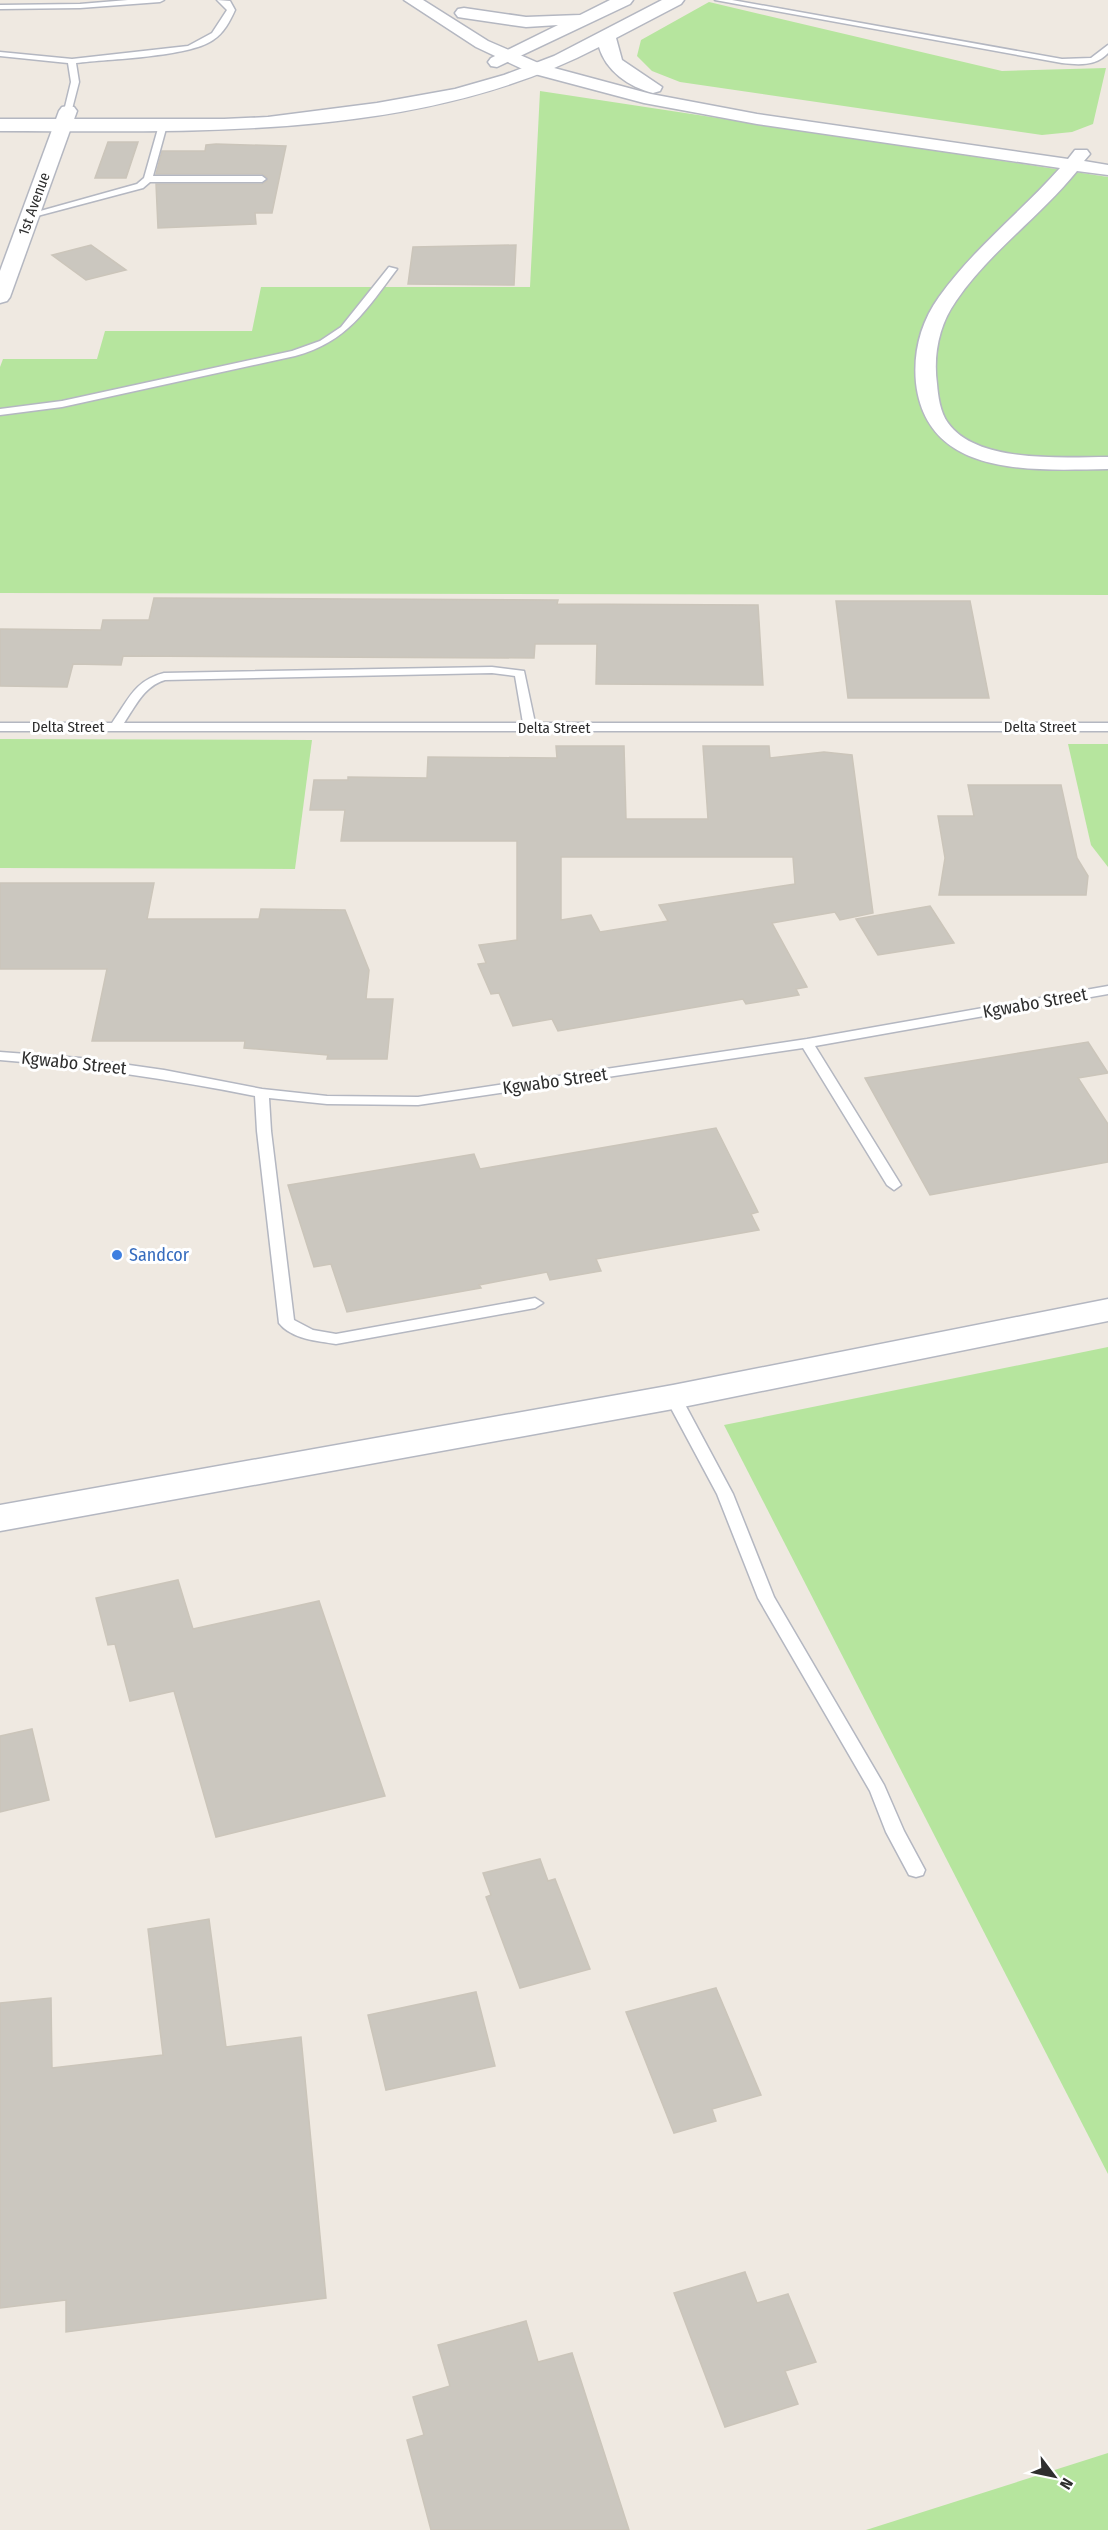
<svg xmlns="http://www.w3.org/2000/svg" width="1108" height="2530" viewBox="0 0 1108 2530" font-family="'Fira Sans Condensed',sans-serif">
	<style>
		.green { fill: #b6e59e }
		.building { fill: #cbc7bf; stroke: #cbc5ba; stroke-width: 1.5; fill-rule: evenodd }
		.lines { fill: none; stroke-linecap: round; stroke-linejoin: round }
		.service-casing { stroke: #b4b7c1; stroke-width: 3 }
		.minor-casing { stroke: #b4b7c1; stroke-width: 3 }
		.tertiary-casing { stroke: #b4b7c1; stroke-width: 3 }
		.secondary-casing { stroke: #b4b7c1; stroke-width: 3 }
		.service { fill: #fff; fill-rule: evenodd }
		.minor { fill: #fff; fill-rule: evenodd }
		.tertiary { fill: #fff; fill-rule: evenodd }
		.secondary { fill: #fff; fill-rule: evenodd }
		.shop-dot { fill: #3f7fe0; stroke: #fff; stroke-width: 2 }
		.labels { text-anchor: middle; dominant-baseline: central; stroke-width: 6; stroke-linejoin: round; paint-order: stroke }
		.far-street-label { font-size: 15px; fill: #2e2e2e; stroke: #fff }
		.street-label { font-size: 18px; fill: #2e2e2e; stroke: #fff }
		.shop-label { font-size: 18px; fill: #366cbe; stroke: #fff; text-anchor: start }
	</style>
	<rect width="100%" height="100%" fill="#efe9e1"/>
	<g class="green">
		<polygon points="709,2 1002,71 1106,68 1093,124 1072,132 1042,135 680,82 652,71 637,56 641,40"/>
		<polygon points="540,91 1108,177 1108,595 0,593 0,367 3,359 97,359 105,331 252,331 261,287 530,287"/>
		<polygon points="0,739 312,740 295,869 0,868"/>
		<polygon points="1068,744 1108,744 1108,867 1091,845"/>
		<polygon points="1108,1347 1108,2174 724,1425"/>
		<polygon points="1108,2453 1108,2530 866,2530"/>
	</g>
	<g class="building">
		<polygon points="108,142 138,142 126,178 95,178"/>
		<polygon points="216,144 286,146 272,213 255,213 256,224 158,228 156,184 262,184 267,181 267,177 262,174 156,174 162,151 205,151 206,145"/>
		<polygon points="91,245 126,270 86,280 52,255"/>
		<polygon points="516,245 514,285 408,284 413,247"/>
		<polygon points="154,598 558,600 557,604 758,605 763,685 596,684 597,644 535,644 534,658 123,656 121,665 73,664 67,687 0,686 0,629 101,630 103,620 149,620"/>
		<polygon points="836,601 970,601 989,698 848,698"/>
		<path d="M556,746h68l2,73h82l-5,-73h66l1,12 54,-6 28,3 21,158 -33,7 -5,-8 -63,11 35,64 -11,2 3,6 -53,9 -3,-5 -185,32 -6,-12 -39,7 -14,-33 -8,1 -13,-30 8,-1 -7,-18 38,-5v-99h-176l4,-31h-35l4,-30h34v-3l79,1 1,-21 129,1zM561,857h232l2,27 -136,21 9,16 -68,11 -9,-17 -30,5z"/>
		<polygon points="968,785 1061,785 1077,858 1088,876 1086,895 939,895 945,858 938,816 974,816"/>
		<polygon points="0,883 154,883 147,919 259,919 261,909 345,910 369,970 366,999 393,999 387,1059 327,1059 328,1055 244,1048 245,1041 92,1041 107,969 0,969"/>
		<polygon points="930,906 954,943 878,955 856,919"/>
		<polygon points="1088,1042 1108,1073 1078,1078 1108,1124 1108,1162 930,1195 865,1078"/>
		<polygon points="716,1128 758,1212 751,1214 759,1230 596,1259 601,1271 550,1280 547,1272 479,1285 481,1288 347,1312 331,1264 314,1267 288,1185 474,1154 480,1169"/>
		<polygon points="178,1580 193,1629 319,1601 385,1796 216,1837 174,1691 130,1701 115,1644 108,1645 96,1598"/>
		<polygon points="32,1729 49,1800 0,1812 0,1736"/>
		<polygon points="540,1859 548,1881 555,1879 590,1969 520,1988 486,1897 491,1895 483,1873"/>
		<polygon points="209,1919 226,2047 301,2037 326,2298 66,2332 66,2300 0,2308 0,2003 51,1998 52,2068 163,2055 148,1929"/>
		<polygon points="716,1988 761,2095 712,2109 716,2121 674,2133 626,2012"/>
		<polygon points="476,1992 495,2066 386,2090 368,2015"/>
		<polygon points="745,2272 757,2303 788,2294 816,2362 785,2371 798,2404 725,2427 674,2293"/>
		<polygon points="526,2321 538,2362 572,2353 629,2530 431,2530 407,2440 424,2435 413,2397 450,2386 438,2345"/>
	</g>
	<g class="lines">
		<g class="service-casing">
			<g id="service">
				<polygon points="128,0 164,0 160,2 80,8 0,9 0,5 80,4"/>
				<path d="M217,0l13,1 5,9c-5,11 -11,23 -22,30 -24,17 -104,19 -137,23l3,19 -8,31 -7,-2 7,-29 -3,-19 -68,-7v-4l72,7 116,-13 24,-13 15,-23z"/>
				<path d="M715,0h17l330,59 29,-1 17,-13v8c-12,13 -29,12 -46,10z"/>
				<polygon points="163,122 167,125 153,176 262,176 266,179 262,182 150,182 143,188 26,219 26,215 137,184 144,178 159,125"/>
				<path d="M389,267l8,2c-31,41 -50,73 -102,87l-233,51 -62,8v-6l62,-8 230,-50 28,-10 21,-14z"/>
				<path d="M492,667l32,4 11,52h573v8h-1108v-8h112c17,-24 22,-42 52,-50zM492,673l23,3 8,47h-399c11,-16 20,-37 41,-43z"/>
				<path d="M1108,986v8l-293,52 86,139 -7,5 -7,-5 -84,-137 -385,57 -91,-1 -58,-6 2,33 23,189 19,10 23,4 199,-36 8,5 -8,5 -199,36c-18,-3 -45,-5 -57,-21l-22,-192 -2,-35c-85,-17 -169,-29 -255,-36v-8l80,6 84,12 98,19 65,7 91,1 389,-58z"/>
				<polygon points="673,1392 679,1393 681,1397 733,1494 774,1597 884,1785 904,1831 925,1870 923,1875 916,1877 909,1875 886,1832 870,1791 758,1598 717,1494 665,1397 667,1393"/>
			</g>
		</g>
		<g class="minor-casing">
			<g id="minor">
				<path d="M404,0h19l65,41 55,24 108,29 106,20 311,45 7,-9h12l3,4 -6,7 24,4v10l-31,-4c-37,46 -88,81 -121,130 -17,24 -23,54 -19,83 1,12 3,28 11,39 29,41 116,34 160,34v12c-73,1 -181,10 -192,-86 -3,-31 5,-61 23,-86 34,-48 82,-85 121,-129l-303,-44 -113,-21 -113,-30 -55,-26z"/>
				<polygon points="68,106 74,107 77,111 10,297 7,301 0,303 0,271 59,111 62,107"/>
			</g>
		</g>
		<g class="tertiary-casing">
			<g id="tertiary">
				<polygon points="610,0 633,0 630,4 497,67 491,66 488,62 491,58 558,25 526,27 464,18 458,17 455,13 458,9 464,8 526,17 580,15"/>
				<path d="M662,0h22l-3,4 -65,34 6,22 40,27 -2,4 -7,2c-24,-6 -47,-22 -54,-46 -181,94 -401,84 -599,84v-12h224l44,-2 109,-14 78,-14 49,-14 50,-19z"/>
			</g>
		</g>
		<g class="secondary-casing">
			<polygon id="secondary" points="1108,1299 1108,1321 673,1409 0,1531 0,1505 673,1385"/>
		</g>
		<use href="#service" class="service"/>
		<use href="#minor" class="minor"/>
		<use href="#tertiary" class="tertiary"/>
		<use href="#secondary" class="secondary"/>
	</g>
	<circle class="shop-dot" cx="117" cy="1255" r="6"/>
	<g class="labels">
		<g class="far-street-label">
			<text transform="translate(34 204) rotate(-70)">1st Avenue</text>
			<text x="68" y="727">Delta Street</text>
			<text x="1040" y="727">Delta Street</text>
			<text x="554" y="728">Delta Street</text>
		</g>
		<g class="street-label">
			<text transform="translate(1035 1003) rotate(-10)">Kgwabo Street</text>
			<text transform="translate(74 1063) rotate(6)">Kgwabo Street</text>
			<text transform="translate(555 1081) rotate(-8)">Kgwabo Street</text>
		</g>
		<g class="shop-label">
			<text x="129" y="1255">Sandcor</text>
		</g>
	</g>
	<g transform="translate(1054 2476) rotate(122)" stroke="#ffffff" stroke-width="4.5" paint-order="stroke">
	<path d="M0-4.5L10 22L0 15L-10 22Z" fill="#2e2e2e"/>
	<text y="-9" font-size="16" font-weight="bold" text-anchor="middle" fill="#2e2e2e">N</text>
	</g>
</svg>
